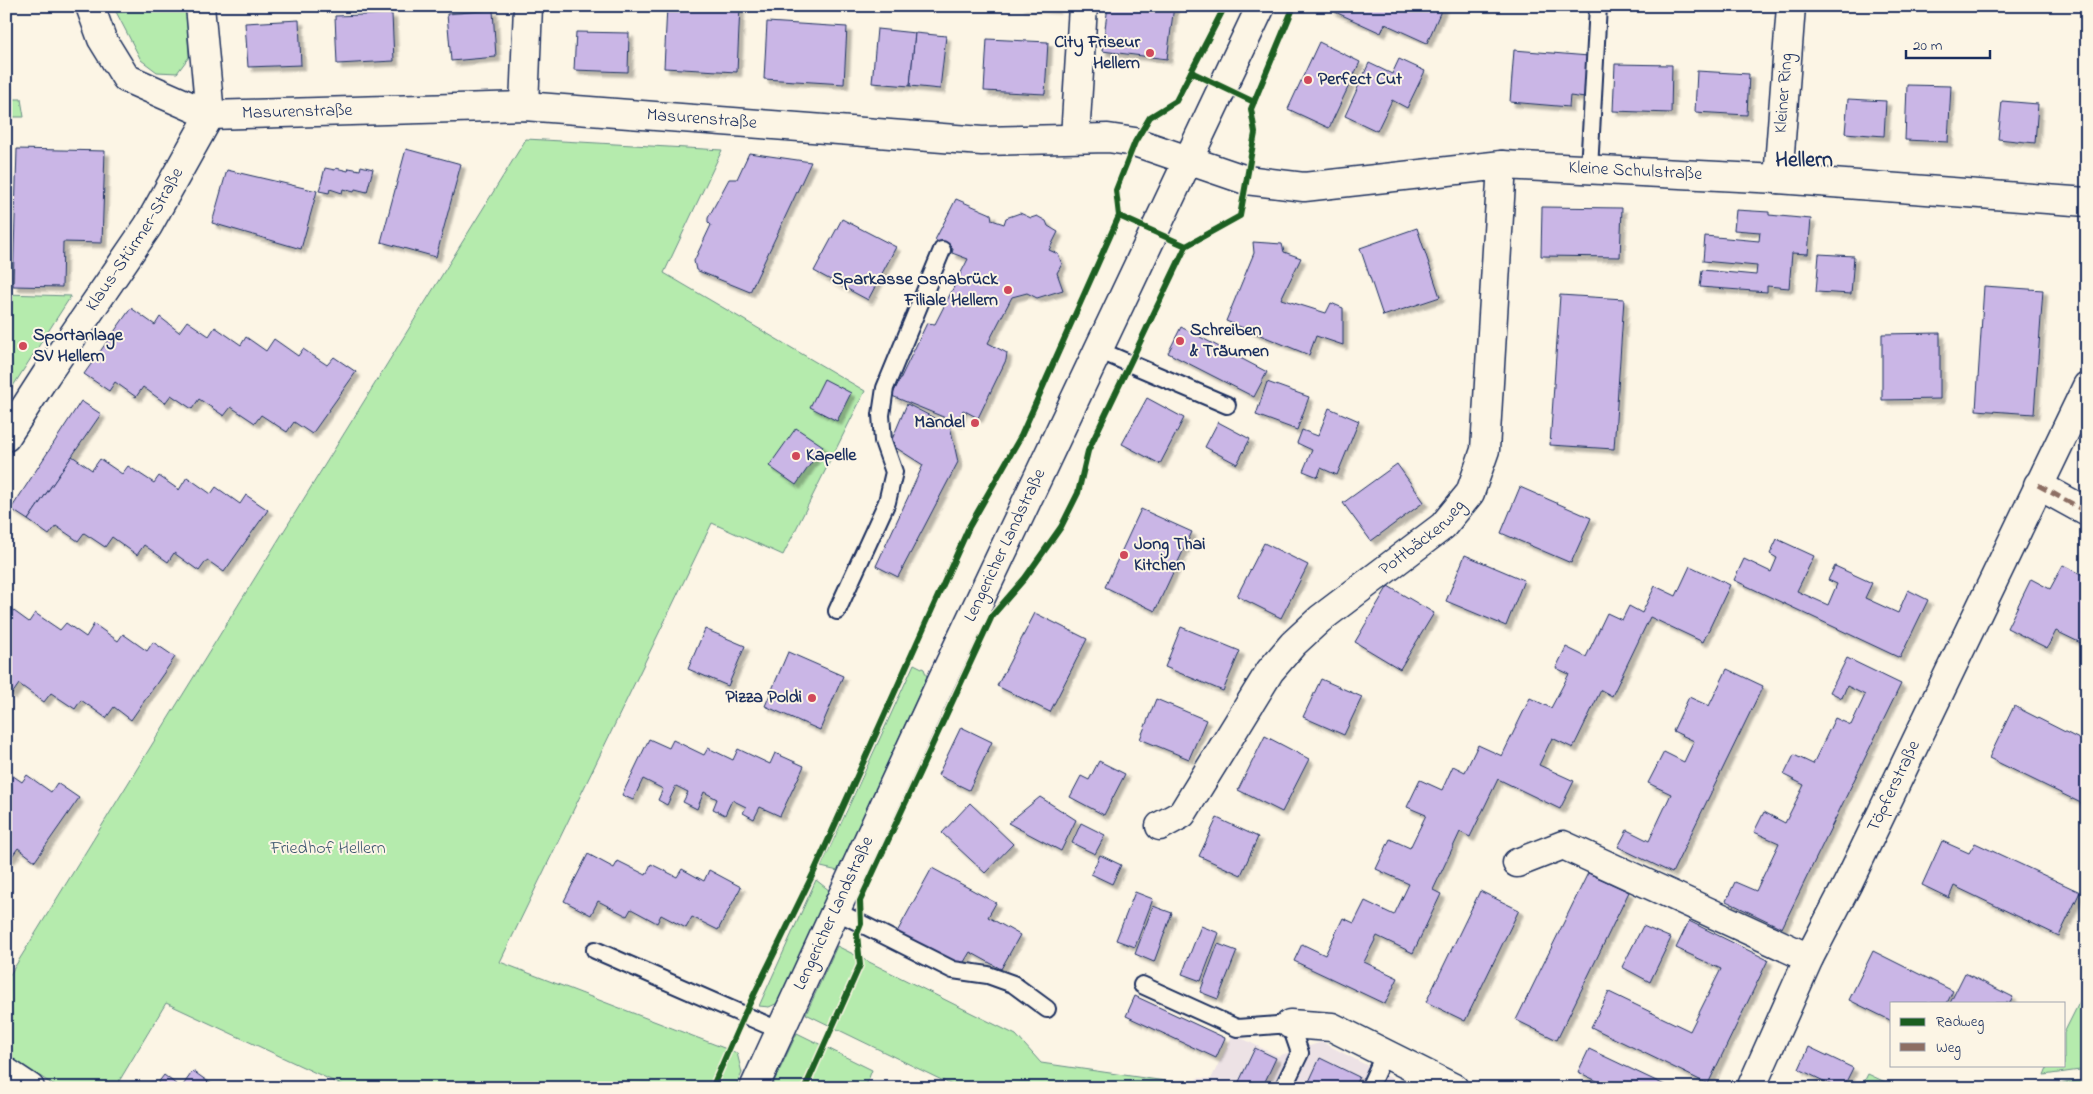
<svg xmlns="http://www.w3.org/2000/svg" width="2093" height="1094" viewBox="0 0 2093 1094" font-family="'Indie Flower',sans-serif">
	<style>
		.built { fill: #ede2e5 }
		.green { fill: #b5ebad; stroke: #688d86 }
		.building { fill: #cab6e6; stroke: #1b2f5e; filter: url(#shadow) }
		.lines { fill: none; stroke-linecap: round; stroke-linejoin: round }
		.lane-casing { stroke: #1b2f5e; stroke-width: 20 }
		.street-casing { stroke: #1b2f5e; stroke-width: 31 }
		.secondary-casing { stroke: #1b2f5e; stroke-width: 31 }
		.lane { stroke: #fcf5e5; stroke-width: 16 }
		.street { stroke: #fcf5e5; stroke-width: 28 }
		.secondary { stroke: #fcf5e5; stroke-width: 28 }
		.quiet { stroke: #8d6e63; stroke-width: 5; stroke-dasharray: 10 5; stroke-linecap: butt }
		.cycleway-casing { stroke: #fcf5e5; stroke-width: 9 }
		.cycleway { stroke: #1b5e20; stroke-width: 6 }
		.poi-dot { fill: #d1495b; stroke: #fcf5e5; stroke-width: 2 }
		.labels { text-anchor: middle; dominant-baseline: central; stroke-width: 4; stroke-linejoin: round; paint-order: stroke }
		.poi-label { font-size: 18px; font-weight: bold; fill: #1b2f5e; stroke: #fcf5e5; text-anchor: start }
		.street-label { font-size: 18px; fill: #1b2f5e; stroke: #fcf5e5 }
		.park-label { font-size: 18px; fill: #3a556e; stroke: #fcf5e5 }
		.district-label { font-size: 22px; font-weight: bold; fill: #1b2f5e; stroke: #fcf5e5 }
	</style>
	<defs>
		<filter id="shadow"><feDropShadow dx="4.5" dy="4.5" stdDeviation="1" flood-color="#0004"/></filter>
	</defs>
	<rect width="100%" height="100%" fill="#fcf5e5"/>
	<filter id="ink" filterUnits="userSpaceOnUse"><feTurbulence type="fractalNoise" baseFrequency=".02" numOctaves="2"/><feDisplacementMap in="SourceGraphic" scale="10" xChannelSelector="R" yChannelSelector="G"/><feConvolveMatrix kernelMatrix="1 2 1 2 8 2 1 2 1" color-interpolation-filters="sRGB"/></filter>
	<g filter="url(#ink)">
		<polygon class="built" points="1233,1034 1278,1056 1322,1042 1410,1088 1192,1088 1197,1078 1211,1079"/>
		<g class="green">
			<polygon points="113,6 186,6 189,57 177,73 157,72 141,60"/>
			<polygon points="6,99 21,99 24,117 6,117"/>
			<polygon points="6,125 9,125 6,285"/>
			<polygon points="526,139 722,150 664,273 865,391 783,555 712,523 500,962 737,1053 742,1073 735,1088 348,1088 166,1003 115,1088 58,1088 6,1054 6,981"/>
			<polygon points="6,294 71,296 6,397"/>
			<polygon points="914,664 924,669 927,677 838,871 821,867"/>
			<polygon points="816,880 830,891 778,1003 769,1007 759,1006"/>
			<polygon points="837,946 1016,1035 1041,1063 1193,1085 1192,1088 958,1088 806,1014"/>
			<polygon points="2087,987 2087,1069 2044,1075 2048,1065 2064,1065 2064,1033"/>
			<polygon points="797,1033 872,1070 865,1088 771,1088"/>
			<polygon points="1868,1074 1898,1088 1861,1088"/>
			<polygon points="2087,1080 2087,1088 2040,1088 2041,1086"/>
		</g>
		<g class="building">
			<polygon points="667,6 740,6 737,72 664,68"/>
			<polygon points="1020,6 1056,6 1056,9"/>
			<polygon points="1108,6 1174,6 1167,59 1102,51"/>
			<polygon points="1333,6 1443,6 1427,43 1385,24 1381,33 1331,10"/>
			<polygon points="493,10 496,57 451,61 447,14"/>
			<polygon points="392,14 394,61 337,64 335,16"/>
			<polygon points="299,20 301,65 248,67 245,23"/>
			<polygon points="767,22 847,27 844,84 764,79"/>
			<polygon points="877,29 915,33 910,86 872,83"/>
			<polygon points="576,32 629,33 628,72 574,70"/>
			<polygon points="915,33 946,36 940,89 910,86"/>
			<polygon points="987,39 1048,42 1045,94 984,91"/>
			<polygon points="1319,42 1360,62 1329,128 1288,109"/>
			<polygon points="1514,50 1589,56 1585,98 1570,96 1569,107 1510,102"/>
			<polygon points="1399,59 1425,71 1407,108 1392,100 1377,131 1345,116 1369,63 1392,74"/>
			<polygon points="1615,64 1672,65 1671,113 1613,111"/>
			<polygon points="1697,71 1749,74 1747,115 1695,112"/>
			<polygon points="1907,85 1951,86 1948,142 1905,140"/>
			<polygon points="1848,99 1886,101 1884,136 1845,133"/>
			<polygon points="2002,101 2038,104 2035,143 1998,139"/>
			<polygon points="17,149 105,151 102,243 63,242 62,287 13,286"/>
			<polygon points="406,149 461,164 436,257 381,242"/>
			<polygon points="749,153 811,162 750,292 696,270 694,261 711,225 708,222 708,218 729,179 737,179"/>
			<polygon points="361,166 373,169 367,192 355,189 354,192 343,189 342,193 330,189 329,193 319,191 325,168 335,170 336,168 348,171 349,168 360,170"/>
			<polygon points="227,170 317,191 301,249 212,223"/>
			<polygon points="956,199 991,214 992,220 1004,224 1006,218 1020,213 1031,218 1037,216 1046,221 1048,226 1058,232 1049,250 1058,254 1062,264 1057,273 1063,290 1037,298 1027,293 1012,297 988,343 1007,353 1006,360 978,418 963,410 958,423 892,396 927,323 935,324 968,259 952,253 953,249 935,240"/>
			<polygon points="1542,207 1622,208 1620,257 1541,256"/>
			<polygon points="1736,210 1769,212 1769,215 1811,219 1808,254 1792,253 1789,288 1767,286 1767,292 1700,287 1702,270 1756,275 1757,266 1703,261 1705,236 1759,241 1760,232 1734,230"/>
			<polygon points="842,219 896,247 868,300 814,271"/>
			<polygon points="1417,228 1440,297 1383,316 1360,248"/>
			<polygon points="1253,242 1282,244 1284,252 1301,258 1281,299 1326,313 1331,303 1343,308 1343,345 1316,336 1309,355 1226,321 1254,253"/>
			<polygon points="1819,254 1854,256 1851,294 1816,292"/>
			<polygon points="1984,286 2043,290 2034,414 1976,410"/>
			<polygon points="1560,295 1624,299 1614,449 1550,445"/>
			<polygon points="131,308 155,325 160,317 179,332 187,321 209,336 215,327 241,345 246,337 266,351 274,339 298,356 303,349 327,365 334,357 356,372 312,434 294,422 287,432 261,415 255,423 231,407 224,416 199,399 192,409 171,395 165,403 143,387 136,397 115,382 109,391 84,374"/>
			<polygon points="1181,327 1267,372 1254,397 1168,353"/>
			<polygon points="1940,333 1940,399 1882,400 1882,334"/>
			<polygon points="824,379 851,393 837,421 810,407"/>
			<polygon points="1267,382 1309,397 1297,430 1256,415"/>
			<polygon points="1147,398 1184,418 1160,464 1122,444"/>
			<polygon points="81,401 101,414 28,520 11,509"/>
			<polygon points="907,404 950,426 958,462 898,577 876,566 923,465 890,444"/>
			<polygon points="1329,408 1359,421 1337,475 1321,468 1318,477 1303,471 1312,450 1297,443 1302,430 1318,436"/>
			<polygon points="1218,422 1250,439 1237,464 1205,447"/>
			<polygon points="796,428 823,446 796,485 769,466"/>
			<polygon points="72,456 92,470 100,459 122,474 128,466 154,483 159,476 179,490 187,477 211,494 216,487 240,504 246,495 268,510 224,572 207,560 199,571 174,553 168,562 144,545 137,555 112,537 105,547 84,533 78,541 56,526 49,535 28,520"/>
			<polygon points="1397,464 1424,502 1371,541 1343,503"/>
			<polygon points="1520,487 1591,518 1571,563 1501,533"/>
			<polygon points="1141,509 1192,532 1155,611 1105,587"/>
			<polygon points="1777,539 1814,556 1797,591 1828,605 1837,584 1828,580 1835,566 1872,583 1865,598 1898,613 1908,590 1928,600 1900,658 1734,580 1744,559 1771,572 1777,558 1770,554"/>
			<polygon points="1264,543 1308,565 1281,618 1237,596"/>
			<polygon points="1465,555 1524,580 1506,626 1446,601"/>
			<polygon points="2063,565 2087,577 2087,646 2056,631 2047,648 2007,628 2031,579 2050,589"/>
			<polygon points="1690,566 1730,585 1703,642 1650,617 1612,696 1601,690 1573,748 1552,738 1539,765 1574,781 1560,809 1498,779 1470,837 1460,832 1433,890 1441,894 1413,953 1377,936 1364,962 1398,978 1385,1004 1294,961 1302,944 1325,955 1343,918 1354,923 1365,901 1394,915 1409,884 1376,869 1390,839 1410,848 1426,815 1407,807 1420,780 1442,790 1453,766 1465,772 1478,745 1502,756 1530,698 1551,708 1569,674 1556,668 1566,647 1586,657 1607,613 1622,620 1629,606 1642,613 1655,586 1676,596"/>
			<polygon points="1388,586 1434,613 1400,669 1355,642"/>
			<polygon points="7,606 29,622 35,613 60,630 66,623 86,637 94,624 118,641 123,634 147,651 153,642 175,657 131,720 114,707 106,718 81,700 75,709 51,693 44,702 19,684 12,694 6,691"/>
			<polygon points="1035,613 1087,639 1050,712 997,686"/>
			<polygon points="1181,627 1240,651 1223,691 1165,667"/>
			<polygon points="705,629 745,646 728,686 688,669"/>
			<polygon points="788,652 843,676 820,730 765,706"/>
			<polygon points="1847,658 1901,684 1782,928 1726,901 1735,882 1756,891 1779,843 1754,832 1764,812 1785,823 1804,785 1784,775 1794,755 1813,764 1835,718 1851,725 1865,695 1847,686 1842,698 1830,692"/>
			<polygon points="1727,669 1763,686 1672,873 1618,847 1627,830 1649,841 1671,794 1648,783 1664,752 1684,762 1694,741 1673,731 1689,697 1709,706"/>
			<polygon points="1321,679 1362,697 1344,735 1303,717"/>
			<polygon points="1156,699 1206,720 1189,759 1140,739"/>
			<polygon points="2014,706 2087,743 2087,806 1989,758"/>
			<polygon points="961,727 992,742 969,790 938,775"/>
			<polygon points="1265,736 1309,759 1282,812 1238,790"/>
			<polygon points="649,739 669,748 673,740 704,755 708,748 733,760 738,749 770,764 775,753 804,766 780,816 760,807 754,819 743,813 746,807 732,800 725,815 713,809 717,799 704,792 697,809 683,802 688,792 676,786 667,805 658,800 663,789 643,779 633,800 622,795"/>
			<polygon points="1099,761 1125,774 1104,815 1070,797 1081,776 1089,780"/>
			<polygon points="6,771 22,782 27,775 51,792 57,783 79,798 35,861 18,848 10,859 6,856"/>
			<polygon points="1040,797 1076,820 1061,851 1008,823"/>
			<polygon points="970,803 1013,844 985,873 942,833"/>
			<polygon points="1217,818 1258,837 1241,875 1199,856"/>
			<polygon points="1081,823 1105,835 1095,854 1072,843"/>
			<polygon points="1942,841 1969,853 1975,843 2080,892 2059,936 1954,886 1949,898 1922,885"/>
			<polygon points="588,854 614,868 618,861 646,875 651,864 677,877 682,869 704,881 709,870 741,887 718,930 692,917 686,928 661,915 657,923 631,909 627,916 598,901 591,915 564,901"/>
			<polygon points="1100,855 1121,865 1112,884 1091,874"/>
			<polygon points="932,868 996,903 988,917 1020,935 1001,969 970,952 961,967 897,932"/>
			<polygon points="1588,873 1629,892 1557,1040 1516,1020"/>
			<polygon points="1480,891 1519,910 1465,1021 1426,1002"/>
			<polygon points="1135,892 1153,899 1135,947 1116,940"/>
			<polygon points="1153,906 1172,913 1154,962 1135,954"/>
			<polygon points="1689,921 1768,960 1708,1084 1591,1027 1609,992 1690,1031 1721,969 1676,948"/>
			<polygon points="1201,926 1219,933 1201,981 1182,974"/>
			<polygon points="1643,926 1671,938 1650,982 1622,967"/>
			<polygon points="1218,944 1237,951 1218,999 1200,992"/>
			<polygon points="1873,951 1953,991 1947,1003 1892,1003 1892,1021 1849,1000"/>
			<polygon points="1965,973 2013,997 2010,1003 1950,1003"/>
			<polygon points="1135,996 1225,1038 1216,1058 1126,1016"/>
			<polygon points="1809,1047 1853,1068 1843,1088 1838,1088 1799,1069"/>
			<polygon points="1255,1048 1276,1058 1262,1088 1236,1088"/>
			<polygon points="1589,1049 1671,1088 1612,1088 1578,1072"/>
			<polygon points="1320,1058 1359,1077 1353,1088 1306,1088"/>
			<polygon points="193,1071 217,1088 154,1088 164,1075 181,1088"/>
		</g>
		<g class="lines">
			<g class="lane-casing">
				<g id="lane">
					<polyline points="1589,169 1598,6"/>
					<polyline points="1098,350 1227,405"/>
					<polyline points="837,611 887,502 894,472 883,441 881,415 885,388 942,250"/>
					<polyline points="836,911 953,970 988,975 1013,984 1047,1009"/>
					<polyline points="595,950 781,1031"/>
					<polyline points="1142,985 1237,1028 1290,1024 1300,1053 1283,1088"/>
					<polyline points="1369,1088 1385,1053"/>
				</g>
			</g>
			<g class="street-casing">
				<g id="street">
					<path id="s1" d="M90,6l12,33 24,39 84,37 314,-9 458,35 126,-3 27,4 111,38 58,7 198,-22 276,14 309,23"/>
					<polyline points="200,6 210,115"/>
					<polyline points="524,106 528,6"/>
					<polyline points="1075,138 1083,6"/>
					<path id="s2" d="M1778,179l13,-173"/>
					<path id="s3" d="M6,437l40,-62 102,-149 62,-111"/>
					<polyline points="2038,485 2087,512"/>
					<path id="s4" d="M1160,826l22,-12 88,-143 23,-27 27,-25 123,-93 27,-33 15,-43 17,-285"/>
					<polyline points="1517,863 1563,845 1809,958"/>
					<polyline points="1290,1024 1332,1027 1454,1088"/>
					<polyline points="6,1072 30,1088"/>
					<path id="s5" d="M1751,1088l58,-130 39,-75 239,-497"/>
				</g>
			</g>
			<g class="secondary-casing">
				<g id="secondary">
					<path id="s6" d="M754,1088l187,-406 320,-676"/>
				</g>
			</g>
			<use href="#lane" class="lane"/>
			<use href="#street" class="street"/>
			<use href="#secondary" class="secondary"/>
			<polyline class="quiet" points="2038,485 2087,512"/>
			<g class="cycleway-casing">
				<g id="cycleway">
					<polyline points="1191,72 1254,102"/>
					<polyline points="1119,216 1186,246"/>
					<polyline points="712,1088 744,1015 813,874 969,527 1021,436 1119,216 1116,190 1135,142 1150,117 1176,101 1225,6"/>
					<polyline points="805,1088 860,965 857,934 861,924 860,901 992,616 1025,578 1061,527 1078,493 1088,451 1186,246 1240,216 1255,133 1251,109 1294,6"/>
				</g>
			</g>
			<use href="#cycleway" class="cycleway"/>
		</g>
	</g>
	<g class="poi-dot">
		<circle cx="1150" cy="53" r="5"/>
		<circle cx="1308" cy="80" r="5"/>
		<circle cx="1008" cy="290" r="5"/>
		<circle cx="1180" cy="341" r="5"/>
		<circle cx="23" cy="346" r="5"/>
		<circle cx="975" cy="423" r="5"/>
		<circle cx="796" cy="456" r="5"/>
		<circle cx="1124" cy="555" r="5"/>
		<circle cx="812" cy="698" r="5"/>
	</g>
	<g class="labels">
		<g class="poi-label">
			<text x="1140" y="43" text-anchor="end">City Friseur<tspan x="1140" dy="21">Hellern</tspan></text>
			<text x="1318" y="80">Perfect Cut</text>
			<text x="998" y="280" text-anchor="end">Sparkasse Osnabrück<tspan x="998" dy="21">Filiale Hellern</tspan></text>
			<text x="1190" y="331">Schreiben<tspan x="1190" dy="21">&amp; Träumen</tspan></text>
			<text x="33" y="336">Sportanlage<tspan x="33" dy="21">SV Hellern</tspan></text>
			<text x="965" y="423" text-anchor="end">Mandel</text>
			<text x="806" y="456">Kapelle</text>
			<text x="1134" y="545">Jong Thai<tspan x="1134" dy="21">Kitchen</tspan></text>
			<text x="802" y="698" text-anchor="end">Pizza Poldi</text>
		</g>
		<g class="street-label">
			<text stroke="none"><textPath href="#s2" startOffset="86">Kleiner Ring</textPath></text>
			<text stroke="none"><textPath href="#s1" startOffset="260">Masurenstraße</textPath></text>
			<text stroke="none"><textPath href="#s1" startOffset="665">Masurenstraße</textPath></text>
			<text stroke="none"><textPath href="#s1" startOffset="1608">Kleine Schulstraße</textPath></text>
			<text stroke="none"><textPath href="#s3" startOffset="236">Klaus-Stürmer-Straße</textPath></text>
			<text stroke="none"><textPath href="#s4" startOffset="396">Pottbäckerweg</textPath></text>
			<text stroke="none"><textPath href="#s6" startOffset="598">Lengericher Landstraße</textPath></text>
			<text stroke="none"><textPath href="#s5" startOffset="334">Töpferstraße</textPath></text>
			<text stroke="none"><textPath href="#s6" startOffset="192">Lengericher Landstraße</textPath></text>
		</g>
		<g class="park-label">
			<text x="328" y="849">Friedhof Hellern</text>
		</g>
		<g class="district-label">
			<text x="1804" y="161">Hellern</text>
		</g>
	</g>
	<rect width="2093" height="1094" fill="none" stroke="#fcf5e5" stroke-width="25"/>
	<rect x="12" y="12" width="2068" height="1069" fill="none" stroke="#1b2f5e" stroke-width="2" filter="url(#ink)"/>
	<rect x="1890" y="1002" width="175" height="65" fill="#fcf5e5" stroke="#a2a6af"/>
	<rect x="1900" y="1018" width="25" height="8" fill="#1b5e20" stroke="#a2a6af"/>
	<text x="1936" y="1026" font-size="15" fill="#1b2f5e">Radweg</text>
	<rect x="1900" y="1043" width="25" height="8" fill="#8d6e63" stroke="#a2a6af"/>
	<text x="1936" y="1052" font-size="15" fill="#1b2f5e">Weg</text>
	<path d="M1906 50v8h84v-8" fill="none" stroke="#1b2f5e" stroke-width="2.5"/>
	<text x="1913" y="50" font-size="15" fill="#1b2f5e" stroke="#fcf5e5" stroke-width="4" paint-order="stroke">20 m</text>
</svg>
